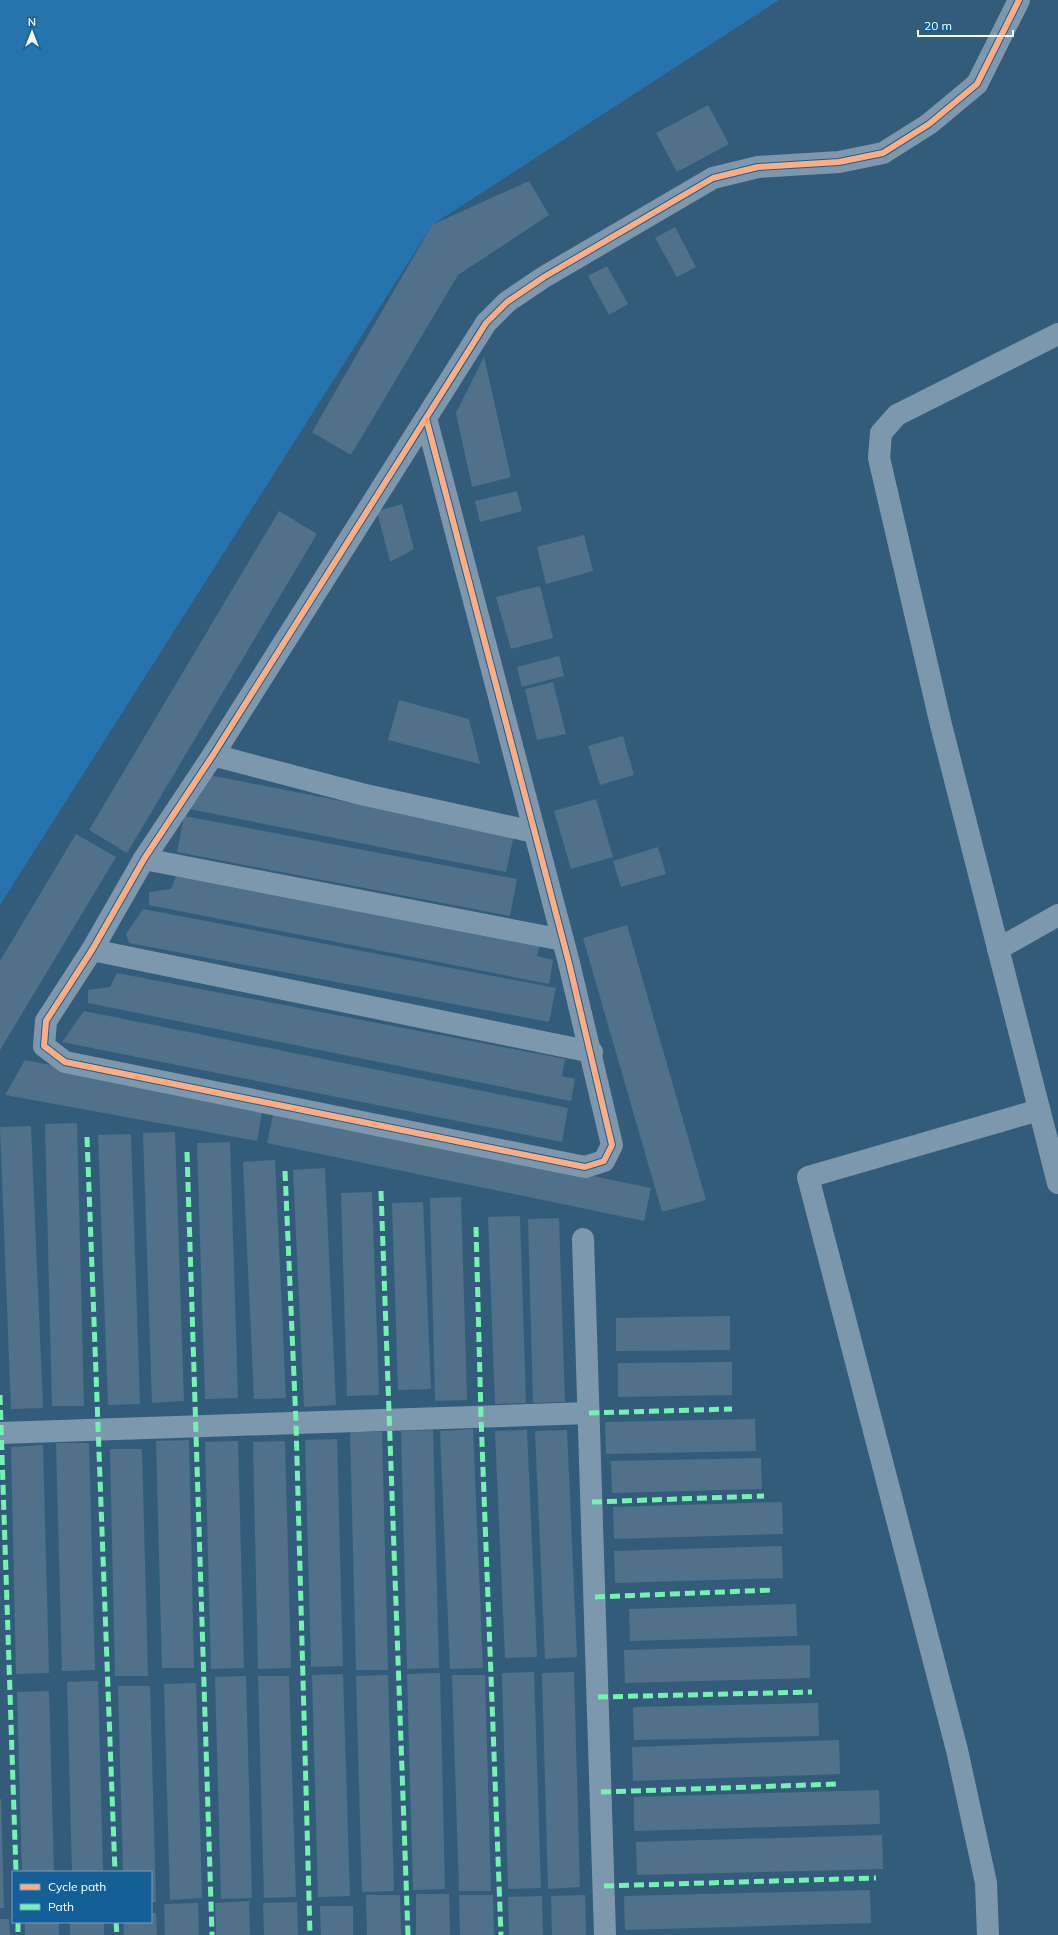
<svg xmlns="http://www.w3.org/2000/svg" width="1058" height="1935" viewBox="0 0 1058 1935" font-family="Mulish,sans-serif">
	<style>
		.green { fill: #2674ad }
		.building { fill: #507189 }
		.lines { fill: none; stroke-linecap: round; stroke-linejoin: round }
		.street { stroke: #7d98ad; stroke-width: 22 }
		.quiet { stroke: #73f3ae; stroke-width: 5; stroke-dasharray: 10 5; stroke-linecap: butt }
		.cycleway-casing { stroke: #155f99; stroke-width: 8 }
		.cycleway { stroke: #ffac80; stroke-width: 6 }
	</style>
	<rect width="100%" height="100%" fill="#335c7b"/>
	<polygon class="green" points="0,0 779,0 432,225 0,905"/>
	<g class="building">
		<polygon points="708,105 729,144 677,172 656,133"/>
		<polygon points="529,181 549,215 458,275 351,455 312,432 432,225"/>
		<polygon points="675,227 696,267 677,277 655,238"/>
		<polygon points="607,266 628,304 609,315 588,276"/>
		<polygon points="484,357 511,477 472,487 456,413"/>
		<polygon points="517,491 522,511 480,522 475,501"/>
		<polygon points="402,504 414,549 390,562 377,511"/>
		<polygon points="279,511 317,534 127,853 89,830"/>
		<polygon points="584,535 593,571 546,584 537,547"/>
		<polygon points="540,586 553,638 511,649 496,597"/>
		<polygon points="559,656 564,676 522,687 517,667"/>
		<polygon points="553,682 566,734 537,740 525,689"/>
		<polygon points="399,700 469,719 480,764 388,740"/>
		<polygon points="623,736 634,775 600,785 588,746"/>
		<polygon points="209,775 514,835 506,872 189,809"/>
		<polygon points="596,799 613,857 571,869 554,811"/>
		<polygon points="184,816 517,879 510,916 177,852"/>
		<polygon points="76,834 116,857 0,1050 0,961"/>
		<polygon points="658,847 666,874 621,887 613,861"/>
		<polygon points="177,874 540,944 537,956 553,960 549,984 149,905 149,892 171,889"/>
		<polygon points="143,909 556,988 549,1022 129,943 126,934"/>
		<polygon points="627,925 706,1200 662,1212 583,938"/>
		<polygon points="117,973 565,1059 562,1076 575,1079 571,1101 88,1003 88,990 110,987"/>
		<polygon points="84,1011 568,1108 562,1142 62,1042"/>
		<polygon points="25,1060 263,1107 257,1141 5,1095"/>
		<polygon points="274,1110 651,1188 644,1221 267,1143"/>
		<polygon points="77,1123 84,1406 52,1406 45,1124"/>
		<polygon points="31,1126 43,1408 11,1409 0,1127"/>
		<polygon points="175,1132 184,1401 152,1403 143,1133"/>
		<polygon points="131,1134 140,1404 108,1405 98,1135"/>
		<polygon points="230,1142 238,1398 205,1399 197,1143"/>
		<polygon points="275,1160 286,1398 254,1399 243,1162"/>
		<polygon points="325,1168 336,1405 304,1407 293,1170"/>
		<polygon points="372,1192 379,1395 347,1396 341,1193"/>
		<polygon points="461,1197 467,1400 435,1401 430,1198"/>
		<polygon points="423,1202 431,1389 398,1390 392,1203"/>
		<polygon points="520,1216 526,1403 495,1404 488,1217"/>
		<polygon points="559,1218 565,1402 533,1403 528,1219"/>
		<polygon points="730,1316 730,1350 616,1351 616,1318"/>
		<polygon points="732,1362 732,1395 618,1397 618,1363"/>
		<polygon points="755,1419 756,1451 606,1454 605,1422"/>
		<polygon points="473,1429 483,1668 450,1669 440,1431"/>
		<polygon points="433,1430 439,1668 407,1669 401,1431"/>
		<polygon points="527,1430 537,1657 505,1658 495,1431"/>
		<polygon points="567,1430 577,1657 545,1659 535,1431"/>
		<polygon points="350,1432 382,1432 388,1670 356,1670"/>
		<polygon points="337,1439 343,1666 311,1667 305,1440"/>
		<polygon points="189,1440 194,1668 162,1668 156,1441"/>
		<polygon points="238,1441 244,1668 211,1669 205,1442"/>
		<polygon points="285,1441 291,1668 258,1669 253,1442"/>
		<polygon points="56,1443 89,1443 95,1670 62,1671"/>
		<polygon points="43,1445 49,1673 16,1674 11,1447"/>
		<polygon points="110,1449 142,1449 148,1676 115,1676"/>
		<polygon points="761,1458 762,1489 612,1493 611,1461"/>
		<polygon points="782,1502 783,1534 614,1539 613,1507"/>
		<polygon points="782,1546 783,1578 615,1583 614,1551"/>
		<polygon points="796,1604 797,1636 630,1641 629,1609"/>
		<polygon points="810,1645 810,1678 625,1683 624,1650"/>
		<polygon points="534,1672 541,1888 508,1889 502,1673"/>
		<polygon points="574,1672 580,1887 548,1889 542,1673"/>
		<polygon points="440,1673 445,1889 413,1890 407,1674"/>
		<polygon points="343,1674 350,1896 318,1897 312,1675"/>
		<polygon points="388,1675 394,1891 362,1892 356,1676"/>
		<polygon points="452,1675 485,1675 491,1891 459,1891"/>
		<polygon points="246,1676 252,1898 221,1899 215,1677"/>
		<polygon points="258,1676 289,1676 296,1897 264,1898"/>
		<polygon points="98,1681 103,1872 72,1872 67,1682"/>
		<polygon points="196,1683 202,1898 170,1900 164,1684"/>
		<polygon points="118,1686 150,1686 156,1902 151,1902 151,1872 123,1872"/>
		<polygon points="49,1691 54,1872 22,1872 17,1692"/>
		<polygon points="818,1703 819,1736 634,1740 633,1707"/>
		<polygon points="839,1740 840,1774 633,1781 632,1747"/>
		<polygon points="879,1790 880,1824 634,1831 634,1797"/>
		<polygon points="0,1799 1,1799 4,1908 0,1908"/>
		<polygon points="882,1835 883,1869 637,1875 636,1842"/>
		<polygon points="870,1890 871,1923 625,1930 624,1896"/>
		<polygon points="416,1894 449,1894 450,1935 416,1935"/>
		<polygon points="366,1895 400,1895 401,1935 367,1935"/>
		<polygon points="459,1895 493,1895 494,1935 460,1935"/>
		<polygon points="585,1895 586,1935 552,1935 551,1896"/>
		<polygon points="542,1896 543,1935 509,1935 508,1897"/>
		<polygon points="249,1901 250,1935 216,1935 215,1903"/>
		<polygon points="297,1902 298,1935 264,1935 263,1903"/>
		<polygon points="198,1903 199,1935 165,1935 164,1904"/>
		<polygon points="320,1906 353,1906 353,1935 321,1935"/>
		<polygon points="151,1913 156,1913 157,1935 124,1935 123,1922 151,1922"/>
		<polygon points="0,1919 9,1919 10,1935 0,1935"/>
		<rect x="25" y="1922" width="34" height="13"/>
		<rect x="70" y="1922" width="34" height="13"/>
	</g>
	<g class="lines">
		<g class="street">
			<polyline points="1058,334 897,415 881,433 879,458 941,725 1058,1183"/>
			<polyline points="426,418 213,755 144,859 92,950 46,1021 44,1046 65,1062 585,1167 604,1161 612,1145 569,963 426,418 486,323 507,302 544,277 713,178 758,167 839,162 883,153 929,124 977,84 1019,0"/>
			<polyline points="213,755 361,794 534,832"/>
			<polyline points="144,859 563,940"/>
			<polyline points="998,949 1058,915"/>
			<polyline points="92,950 592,1052"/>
			<polyline points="583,1239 605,1935"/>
			<polyline points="0,1433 589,1413"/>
			<polyline points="988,1935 986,1883 957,1750 808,1177 1039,1110"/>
		</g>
		<g class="quiet">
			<polyline points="87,1137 115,1872"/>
			<polyline points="187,1152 212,1935"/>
			<polyline points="285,1171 296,1423 310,1935"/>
			<polyline points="381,1191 408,1935"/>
			<polyline points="476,1227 481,1417 501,1935"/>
			<polyline points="0,1395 16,1872"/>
			<polyline points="589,1413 732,1409"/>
			<polyline points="592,1502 764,1496"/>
			<polyline points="595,1597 773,1590"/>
			<polyline points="598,1697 812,1692"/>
			<polyline points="601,1792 839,1784"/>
			<polyline points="604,1886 876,1878"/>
			<polyline points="18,1922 18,1935"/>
			<polyline points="116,1922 117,1935"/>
		</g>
		<g class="cycleway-casing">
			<polyline id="cycleway" points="426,418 213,755 144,859 92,950 46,1021 44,1046 65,1062 585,1167 604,1161 612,1145 569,963 426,418 486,323 507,302 544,277 713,178 758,167 839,162 883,153 929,124 977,84 1019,0"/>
		</g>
		<use href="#cycleway" class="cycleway"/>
	</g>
	<rect x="12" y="1871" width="140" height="52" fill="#155f99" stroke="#739fc2"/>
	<rect x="20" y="1884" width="20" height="6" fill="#ffac80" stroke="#739fc2"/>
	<text x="48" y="1891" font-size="12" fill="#ffffff">Cycle path</text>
	<rect x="20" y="1904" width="20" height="6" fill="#73f3ae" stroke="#739fc2"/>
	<text x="48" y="1911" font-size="12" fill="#ffffff">Path</text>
	<g transform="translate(32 32)" stroke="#155f99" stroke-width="3" paint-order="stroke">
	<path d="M0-3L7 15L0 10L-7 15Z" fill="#ffffff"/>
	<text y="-6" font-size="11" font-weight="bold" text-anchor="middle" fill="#ffffff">N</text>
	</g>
	<path d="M918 30v6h95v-6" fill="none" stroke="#ffffff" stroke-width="2"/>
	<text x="924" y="30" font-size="12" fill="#ffffff" stroke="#155f99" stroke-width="3" paint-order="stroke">20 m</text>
</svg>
